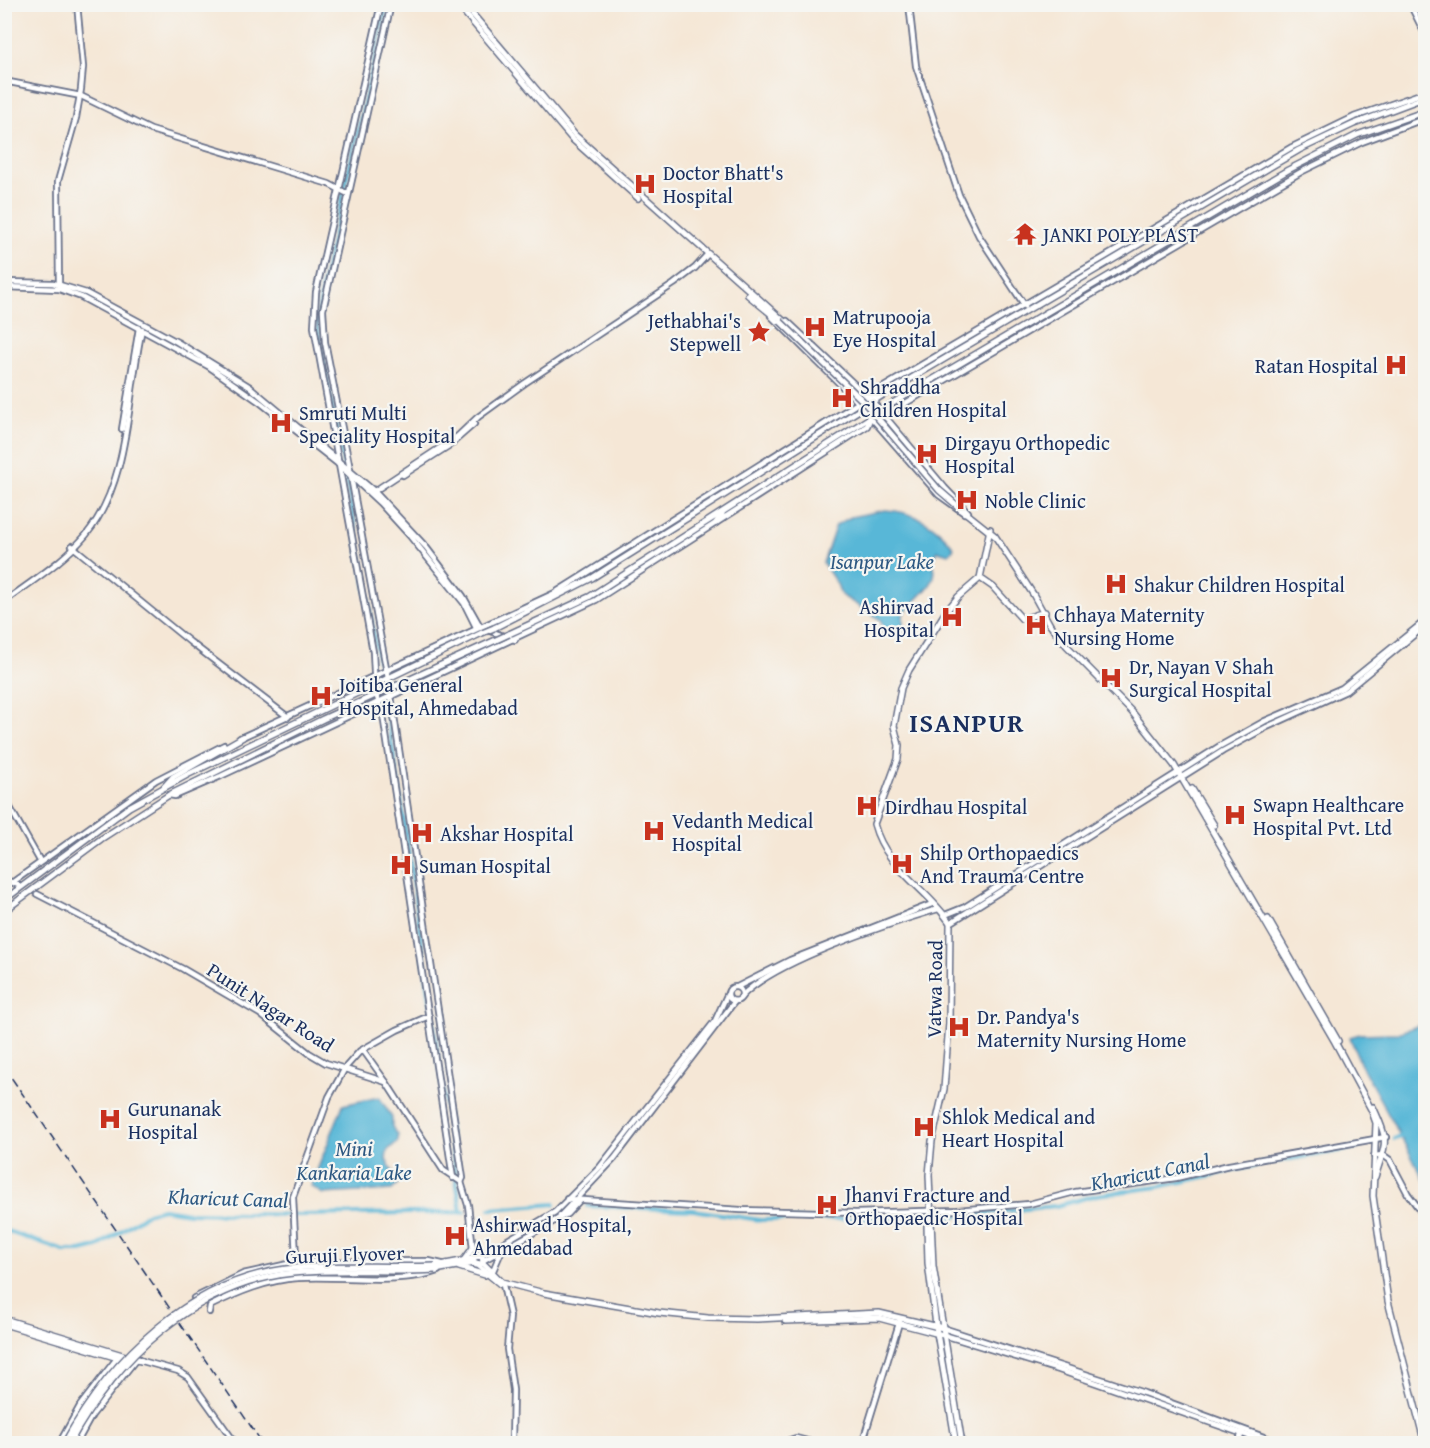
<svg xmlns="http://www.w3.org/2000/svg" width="1430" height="1448" viewBox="0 0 1430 1448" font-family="'Gentium Book Plus',serif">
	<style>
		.water { fill: #58b7d7; stroke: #3a739a; stroke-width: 1.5 }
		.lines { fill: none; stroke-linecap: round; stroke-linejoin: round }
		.canal { stroke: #58b7d7; stroke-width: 4 }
		.tertiary-casing { stroke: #676f88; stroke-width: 8 }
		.secondary-casing { stroke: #676f88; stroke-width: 8 }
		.primary-casing { stroke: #676f88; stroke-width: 8 }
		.tertiary { stroke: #fff; stroke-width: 4.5 }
		.secondary { stroke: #fff; stroke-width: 5 }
		.primary { stroke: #fff; stroke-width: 5 }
		.rail { stroke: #1b2f5e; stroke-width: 1.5; stroke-dasharray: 9 4.5; stroke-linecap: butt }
		.secondary-bridge-casing { stroke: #676f88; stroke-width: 8; stroke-linecap: butt }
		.primary-bridge-casing { stroke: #676f88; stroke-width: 8; stroke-linecap: butt }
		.secondary-bridge { stroke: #fff; stroke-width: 5 }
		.primary-bridge { stroke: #fff; stroke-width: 5 }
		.labels { text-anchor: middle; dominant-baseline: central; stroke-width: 4.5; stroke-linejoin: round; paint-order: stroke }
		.poi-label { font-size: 20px; fill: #1b2f5e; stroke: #f6f6f2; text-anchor: start }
		.street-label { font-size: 20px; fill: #1b2f5e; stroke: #f6f6f2 }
		.water-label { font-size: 21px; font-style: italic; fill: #2d5882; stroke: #f6f6f2 }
		.district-label { font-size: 26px; font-weight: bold; letter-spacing: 1.5px; fill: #1b2f5e; stroke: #f6f6f2 }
	</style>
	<rect width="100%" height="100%" fill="#f6f6f2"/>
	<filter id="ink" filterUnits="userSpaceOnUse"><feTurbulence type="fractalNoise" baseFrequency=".0167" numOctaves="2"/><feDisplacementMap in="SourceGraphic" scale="12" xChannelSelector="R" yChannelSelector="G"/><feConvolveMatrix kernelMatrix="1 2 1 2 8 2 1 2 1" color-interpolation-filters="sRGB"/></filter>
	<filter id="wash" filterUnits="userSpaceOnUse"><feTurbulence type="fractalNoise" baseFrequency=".008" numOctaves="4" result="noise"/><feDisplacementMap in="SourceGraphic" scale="24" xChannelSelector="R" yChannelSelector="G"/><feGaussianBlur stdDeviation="1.35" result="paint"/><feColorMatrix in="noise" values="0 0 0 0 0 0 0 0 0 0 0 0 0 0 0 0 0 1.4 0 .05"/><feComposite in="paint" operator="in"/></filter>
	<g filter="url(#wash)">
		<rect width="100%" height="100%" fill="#f5e7d6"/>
		<g class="water">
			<path d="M885,510c28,1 53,15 69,38l-5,6 -11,-3 -6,11c12,20 -18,37 -29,52v20l-13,-4 -7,3 -2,-13 -40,-25 -4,-11 -14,-21 13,-38 15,-8z"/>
			<polygon points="1425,1023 1425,1181 1360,1063 1350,1037 1360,1034 1398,1033"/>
			<polygon points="379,1097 392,1117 392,1127 398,1135 398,1141 387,1151 386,1160 399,1182 392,1190 323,1194 311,1186 343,1105"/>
		</g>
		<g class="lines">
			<g class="canal">
				<polyline points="387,4 322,285 317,324 364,575 401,800 461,1212"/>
				<polyline points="1394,1139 1404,1136"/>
				<polyline points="587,1206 694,1210 760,1220 912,1218"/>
				<polyline points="490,1209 555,1204"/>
				<polyline points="947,1217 1056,1206 1096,1195 1158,1187 1267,1163 1357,1148"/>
				<polyline points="4,1230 64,1251 81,1251 97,1247 148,1213 163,1209 189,1213 301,1215 465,1212"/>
			</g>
		</g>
	</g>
	<g filter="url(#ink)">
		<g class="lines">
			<g class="tertiary-casing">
				<g id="tertiary">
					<polyline points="381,4 316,292 314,327 373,652 375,691 383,715 453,1178"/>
					<polyline points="909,4 916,66 959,195 979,236 1025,306"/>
					<polyline points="1410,4 1426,36"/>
					<polyline points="4,81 81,96 151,130 329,184 348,194"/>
					<polyline points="4,282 53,283 86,293 177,342 250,387 374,491 426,547 463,596 481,628 476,627 464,603 410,536 380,503 337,463 261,403 208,366 81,297 59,289 4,287"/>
					<polyline points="59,287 58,181 76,118 81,89 83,67 77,4"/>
					<polyline points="771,316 855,399 939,495 964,513"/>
					<polyline points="787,321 872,401 945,488 968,512"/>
					<polyline points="872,401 877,391 1292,147 1354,117 1426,92"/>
					<polyline points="881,411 892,411 1301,172 1362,142 1426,118"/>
					<polyline points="122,429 139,328"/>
					<polyline points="350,469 325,342 323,310 391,4"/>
					<polyline points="403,475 450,445 474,424"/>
					<polyline points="351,477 390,689 463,1178 461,1182"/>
					<polyline points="373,492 458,436 478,417 525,383 674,284 695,268 707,255"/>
					<polyline points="72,546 190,642 288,717"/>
					<path d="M4,602c28,-21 59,-40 82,-67 45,-55 41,-140 56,-206"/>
					<polyline points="487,630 515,640"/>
					<polyline points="240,738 555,593 877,391"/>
					<polyline points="169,795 175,796 221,776 596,600 867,426 871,417"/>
					<polyline points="4,797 40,861"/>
					<polyline points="4,879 18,885"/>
					<polyline points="13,882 156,780 224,745"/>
					<polyline points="37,894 183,969 260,1014 309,1053 326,1063 386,1082 443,1170 461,1182 468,1205 473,1249"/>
					<polyline points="945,915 965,907 1220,746 1265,721 1342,688 1426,620"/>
					<polyline points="950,923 1223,751 1267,727 1346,691 1426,625"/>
					<circle cx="735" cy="994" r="7"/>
					<polyline points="737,987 790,960 932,904"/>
					<path d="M741,997c33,-36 147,-73 197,-88"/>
					<polyline points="363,1050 386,1082"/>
					<polyline points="1374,1156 1383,1155 1390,1160 1408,1194 1426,1218"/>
					<polyline points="567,1199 741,1210 856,1213 957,1210 1029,1204 1075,1192 1176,1178 1229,1165 1386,1137"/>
					<polyline points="560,1216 614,1159 735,1001"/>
					<polyline points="482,1255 555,1212 600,1167 715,1021 727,995"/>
					<polyline points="484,1260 567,1214 580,1200"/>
					<polyline points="492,1273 501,1252"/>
					<polyline points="297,1278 293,1197 329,1097 345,1068 360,1051 397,1030 429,1016"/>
					<polyline points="503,1285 510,1316 507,1349 513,1390 512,1444"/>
					<polyline points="194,1298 243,1274 297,1262 429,1261 442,1264"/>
					<path d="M209,1312l1,-6c28,-14 57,-26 88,-28 42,-3 102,7 140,-7"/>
					<polyline points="943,1328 1144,1393 1283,1444"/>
					<polyline points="944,1335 1059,1370 1272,1444"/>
					<polyline points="142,1361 178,1371 188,1377 236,1444"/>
					<polyline points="59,1444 80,1406 118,1357"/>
					<polyline points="76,1444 92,1415 137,1358"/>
					<polyline points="778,1444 796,1438 819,1444"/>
					<polyline points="862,1444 900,1320"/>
					<polyline points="1238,1444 1242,1432"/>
				</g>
			</g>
			<g class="secondary-casing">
				<g id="secondary">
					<polyline points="980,578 993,587 1022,619 1045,612"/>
					<polyline points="930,1221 927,1226 928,1263 937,1333 956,1444"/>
					<polyline points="464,1260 473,1248"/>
					<polyline points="483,1263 475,1265 473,1257 482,1255 483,1263 502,1282 544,1293 659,1313 708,1318 757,1319 879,1313 943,1328"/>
					<polyline points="477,1265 500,1284"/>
					<polyline points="435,1266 472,1259"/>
					<polyline points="459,1267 485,1275"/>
					<polyline points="435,1270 474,1263"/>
					<polyline points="785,1321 879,1318 943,1335"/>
					<path d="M962,1444l-29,-178 -4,-91 3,-34 12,-52 5,-66 1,-100c-23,-35 -64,-54 -76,-99l24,-65 1,-14 -5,-19 7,-38 8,-18 36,-57 13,-16 22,-19 10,-49"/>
				</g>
			</g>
			<g class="primary-casing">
				<g id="primary">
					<polyline points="457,4 572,139 638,198"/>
					<polyline points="464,4 575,135 796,332"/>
					<polyline points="748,295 776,318"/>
					<polyline points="961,509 995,536 1033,594 1050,625 1067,646 1132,712 1174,765 1335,1042 1371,1109 1376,1123 1373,1196 1388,1301 1425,1444"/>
					<polyline points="716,523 722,514"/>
					<polyline points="494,628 592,578 883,395 1299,150 1354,124 1426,97"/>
					<polyline points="509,634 589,597 893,403 1288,170 1357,135 1426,111"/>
					<polyline points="164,787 173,777 243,737"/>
					<polyline points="1192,789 1214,825"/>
					<polyline points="4,900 129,807 187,775 482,633"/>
					<polyline points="4,911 101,839 169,795 323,719 496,640"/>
					<polyline points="1268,919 1338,1041"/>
					<path d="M1373,1107c17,36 13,34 2,70"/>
					<polyline points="4,1319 142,1361"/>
					<polyline points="4,1324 118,1358 142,1361"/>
				</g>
			</g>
			<use href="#tertiary" class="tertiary"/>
			<use href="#secondary" class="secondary"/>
			<use href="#primary" class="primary"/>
			<polyline class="rail" points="4,1067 263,1444"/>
			<g class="secondary-bridge-casing">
				<g id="secondary-bridge">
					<path d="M64,1444c47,-86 127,-166 230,-176 47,-4 94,0 141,-2"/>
					<path d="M69,1444c46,-85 125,-160 224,-171 47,-5 95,0 142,-3"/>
				</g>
			</g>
			<g class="primary-bridge-casing">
				<g id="primary-bridge">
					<polyline points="780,321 863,401 939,490 961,509"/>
					<polyline points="482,633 494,628"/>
					<polyline points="496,640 509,634"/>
				</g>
			</g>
			<use href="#secondary-bridge" class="secondary-bridge"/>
			<use href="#primary-bridge" class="primary-bridge"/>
		</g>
	</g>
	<defs>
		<g id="hospital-bare" transform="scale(1.8)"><path d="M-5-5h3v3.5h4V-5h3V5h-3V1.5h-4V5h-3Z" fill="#c8321e" stroke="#f6f6f2" stroke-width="2.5" paint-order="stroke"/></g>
		<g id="temple-bare" transform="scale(1.8)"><path d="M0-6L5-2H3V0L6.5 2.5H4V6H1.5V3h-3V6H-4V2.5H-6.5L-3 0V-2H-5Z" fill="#c8321e" stroke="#f6f6f2" stroke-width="2.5" paint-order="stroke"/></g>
		<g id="sight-bare" transform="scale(1.8)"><path d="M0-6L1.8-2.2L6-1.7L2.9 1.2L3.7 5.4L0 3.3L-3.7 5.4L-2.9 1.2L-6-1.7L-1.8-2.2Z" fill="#c8321e" stroke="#f6f6f2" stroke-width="2.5" paint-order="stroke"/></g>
	</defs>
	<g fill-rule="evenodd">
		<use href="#hospital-bare" x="645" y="184"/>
		<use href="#temple-bare" x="1025" y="234"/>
		<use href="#hospital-bare" x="815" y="327"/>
		<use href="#sight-bare" x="759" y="332"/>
		<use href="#hospital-bare" x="1396" y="365"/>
		<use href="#hospital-bare" x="842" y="398"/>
		<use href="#hospital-bare" x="281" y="423"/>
		<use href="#hospital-bare" x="927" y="454"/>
		<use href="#hospital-bare" x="967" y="500"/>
		<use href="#hospital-bare" x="1116" y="584"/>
		<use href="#hospital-bare" x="952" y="617"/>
		<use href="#hospital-bare" x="1036" y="625"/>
		<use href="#hospital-bare" x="1111" y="678"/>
		<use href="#hospital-bare" x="321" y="696"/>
		<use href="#hospital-bare" x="867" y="806"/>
		<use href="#hospital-bare" x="1235" y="815"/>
		<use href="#hospital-bare" x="654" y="831"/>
		<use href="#hospital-bare" x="422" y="833"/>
		<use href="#hospital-bare" x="902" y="864"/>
		<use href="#hospital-bare" x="401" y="865"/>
		<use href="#hospital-bare" x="959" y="1027"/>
		<use href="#hospital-bare" x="110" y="1119"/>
		<use href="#hospital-bare" x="924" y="1127"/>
		<use href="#hospital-bare" x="827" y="1205"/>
		<use href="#hospital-bare" x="455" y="1236"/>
	</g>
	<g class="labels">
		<g class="poi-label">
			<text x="663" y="172">Doctor Bhatt's<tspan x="663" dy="23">Hospital</tspan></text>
			<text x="1043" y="234">JANKI POLY PLAST</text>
			<text x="833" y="316">Matrupooja<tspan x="833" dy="23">Eye Hospital</tspan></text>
			<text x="741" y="320" text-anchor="end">Jethabhai's<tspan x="741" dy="23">Stepwell</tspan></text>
			<text x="1378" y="365" text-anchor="end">Ratan Hospital</text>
			<text x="860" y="386">Shraddha<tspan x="860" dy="23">Children Hospital</tspan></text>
			<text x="299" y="412">Smruti Multi<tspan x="299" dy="23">Speciality Hospital</tspan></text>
			<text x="945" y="442">Dirgayu Orthopedic<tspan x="945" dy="23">Hospital</tspan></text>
			<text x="985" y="500">Noble Clinic</text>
			<text x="1134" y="584">Shakur Children Hospital</text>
			<text x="934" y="606" text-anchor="end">Ashirvad<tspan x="934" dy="23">Hospital</tspan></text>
			<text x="1054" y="614">Chhaya Maternity<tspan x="1054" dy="23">Nursing Home</tspan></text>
			<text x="1129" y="666">Dr, Nayan V Shah<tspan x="1129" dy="23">Surgical Hospital</tspan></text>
			<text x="339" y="684">Joitiba General<tspan x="339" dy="23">Hospital, Ahmedabad</tspan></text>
			<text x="1253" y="804">Swapn Healthcare<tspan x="1253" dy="23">Hospital Pvt. Ltd</tspan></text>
			<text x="885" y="806">Dirdhau Hospital</text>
			<text x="672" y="820">Vedanth Medical<tspan x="672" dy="23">Hospital</tspan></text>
			<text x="440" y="833">Akshar Hospital</text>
			<text x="920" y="852">Shilp Orthopaedics<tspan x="920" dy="23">And Trauma Centre</tspan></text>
			<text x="419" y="865">Suman Hospital</text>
			<text x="977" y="1016">Dr. Pandya's<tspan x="977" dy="23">Maternity Nursing Home</tspan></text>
			<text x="128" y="1108">Gurunanak<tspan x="128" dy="23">Hospital</tspan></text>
			<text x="942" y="1116">Shlok Medical and<tspan x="942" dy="23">Heart Hospital</tspan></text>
			<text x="845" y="1194">Jhanvi Fracture and<tspan x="845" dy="23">Orthopaedic Hospital</tspan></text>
			<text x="473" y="1224">Ashirwad Hospital,<tspan x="473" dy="23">Ahmedabad</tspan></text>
		</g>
		<g class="street-label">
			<text transform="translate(934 989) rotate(-89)">Vatwa Road</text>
			<text transform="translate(271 1007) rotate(33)">Punit Nagar Road</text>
			<text transform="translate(345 1254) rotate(-2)">Guruji Flyover</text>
		</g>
		<g class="water-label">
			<text x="882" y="561">Isanpur Lake</text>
			<text x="354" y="1148">Mini<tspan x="354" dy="24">Kankaria Lake</tspan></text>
			<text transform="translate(1150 1172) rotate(-11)">Kharicut Canal</text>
			<text transform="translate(228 1198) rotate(2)">Kharicut Canal</text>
		</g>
		<g class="district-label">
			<text x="967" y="722">ISANPUR</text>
		</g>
	</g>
	<rect width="1430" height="1448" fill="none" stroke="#f6f6f2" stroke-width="24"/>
</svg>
